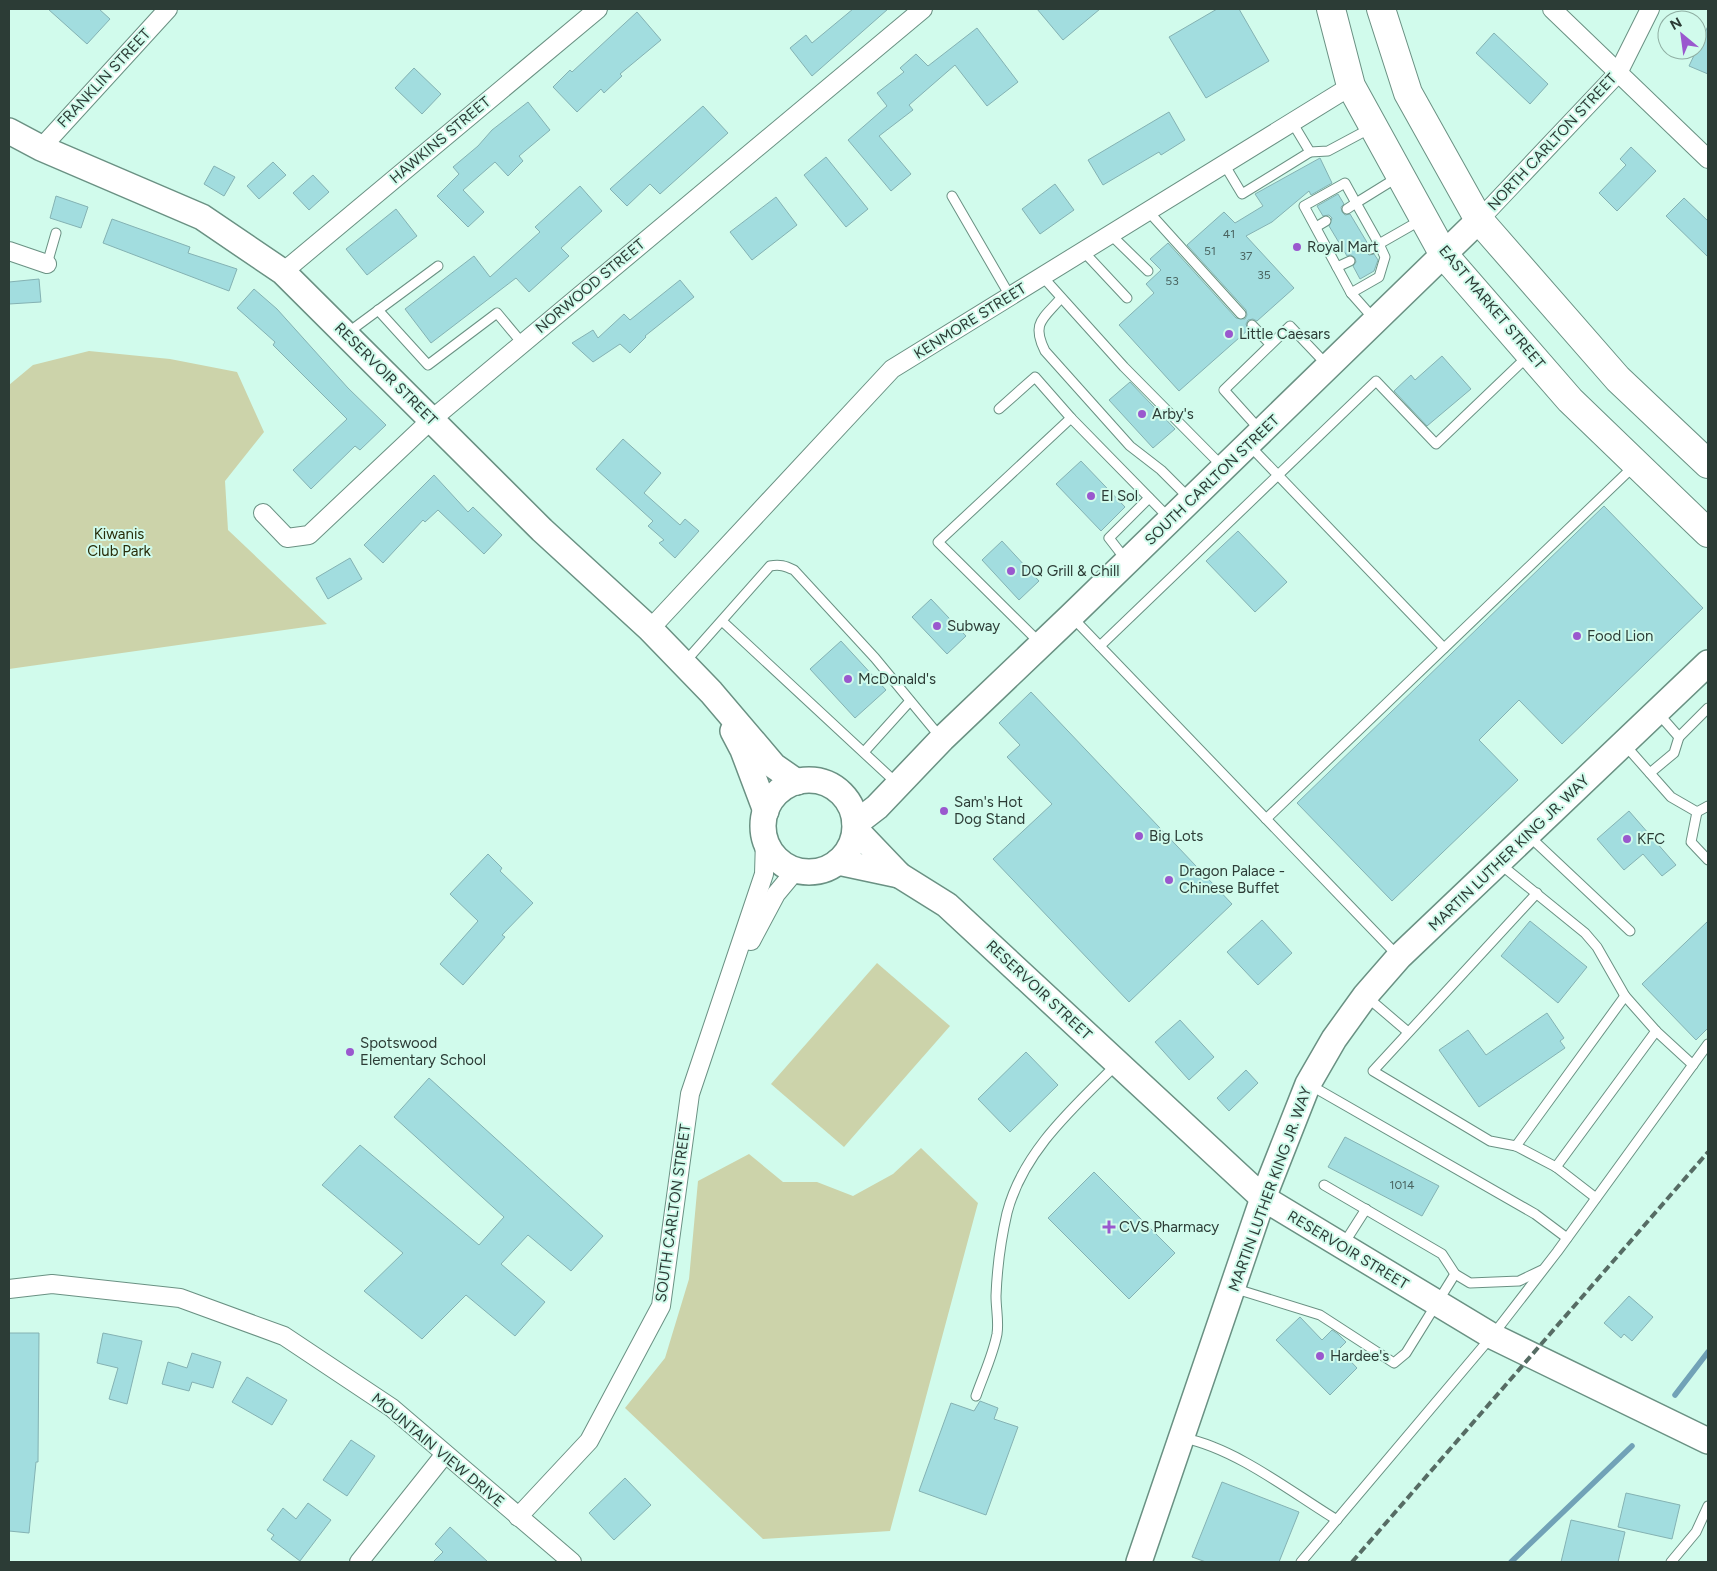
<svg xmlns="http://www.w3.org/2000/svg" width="1717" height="1571" viewBox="0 0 1717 1571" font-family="Figtree,sans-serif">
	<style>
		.green { fill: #ccd3aa }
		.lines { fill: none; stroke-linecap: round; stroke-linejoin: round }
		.stream { stroke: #71a2b7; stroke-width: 5.5 }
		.building { fill: #a2dddf; stroke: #84b2b3 }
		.lane-casing { stroke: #6a9183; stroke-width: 11 }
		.street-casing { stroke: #6a9183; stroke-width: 20 }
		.secondary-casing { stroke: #6a9183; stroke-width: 28 }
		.primary-casing { stroke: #6a9183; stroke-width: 30 }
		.lane { stroke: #fff; stroke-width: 9 }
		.street { stroke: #fff; stroke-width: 18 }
		.secondary { stroke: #fff; stroke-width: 25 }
		.primary { stroke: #fff; stroke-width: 28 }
		.rail { stroke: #566c64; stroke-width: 4; stroke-dasharray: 8 4; stroke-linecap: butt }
		.poi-dot { fill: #9a58ce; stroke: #d1fbec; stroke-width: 2 }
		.labels { text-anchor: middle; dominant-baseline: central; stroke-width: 4; stroke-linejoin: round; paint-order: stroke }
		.number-label { font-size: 12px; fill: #4a6460 }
		.street-label { font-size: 15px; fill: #2c3c36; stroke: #d1fbec }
		.poi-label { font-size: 15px; fill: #2c3c36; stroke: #d1fbec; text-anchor: start }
		.park-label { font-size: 15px; fill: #282d0a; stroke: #d1fbec }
	</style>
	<rect width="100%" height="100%" fill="#d1fbec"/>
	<g class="green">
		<polygon points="89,351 170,359 237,372 264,432 225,481 228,530 327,624 9,669 9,385 33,365"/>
		<polygon points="877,963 950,1026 844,1147 771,1084"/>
		<polygon points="921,1148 978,1203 890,1531 763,1539 625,1408 665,1358 689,1279 698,1181 749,1154 783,1182 817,1182 853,1196 893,1174"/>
	</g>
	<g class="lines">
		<g class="stream">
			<polyline points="1675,1395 1708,1352"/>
			<polyline points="1511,1562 1632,1446"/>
		</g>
	</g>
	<g class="building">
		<polygon points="48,9 99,9 110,19 87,44"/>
		<polygon points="853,9 888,9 812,76 790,48 806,35 812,43"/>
		<polygon points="1037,9 1100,9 1063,40"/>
		<polygon points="1217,9 1239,9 1269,61 1206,98 1169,37"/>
		<polygon points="637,12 661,40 620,74 622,76 604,93 601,89 577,112 553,87 570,70 572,72"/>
		<polygon points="1708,26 1708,74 1689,66"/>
		<polygon points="977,28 1018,82 987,106 955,65 909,105 913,110 879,136 911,174 891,191 848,140 887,106 877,93 904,72 900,68 916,54 928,66"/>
		<polygon points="1494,33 1548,84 1530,104 1476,53"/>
		<polygon points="414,68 441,94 422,114 395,88"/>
		<polygon points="528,102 550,130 519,156 523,161 508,176 495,162 463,190 484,212 468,227 437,196 459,174 453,167 478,146 492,130"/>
		<polygon points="703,106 728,133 660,194 650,184 627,206 610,189"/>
		<polygon points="1169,112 1185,140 1161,155 1159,152 1103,185 1088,160"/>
		<polygon points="1631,147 1656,171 1617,211 1599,193 1626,165 1620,159"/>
		<polygon points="826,157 868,209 846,227 804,175"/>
		<polygon points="1320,158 1332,183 1311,195 1309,191 1272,222 1246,236 1294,288 1257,321 1253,319 1248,320 1246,324 1248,330 1179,391 1119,325 1154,293 1146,284 1161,270 1150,259 1168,243 1236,318 1245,319 1247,315 1246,310 1187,245 1224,212 1235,223 1263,206 1255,194"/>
		<polygon points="273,162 286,175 259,199 247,186"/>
		<polygon points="214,166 235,177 224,196 204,184"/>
		<polygon points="313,175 329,192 309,210 293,193"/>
		<polygon points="1055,184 1074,210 1040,234 1022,209"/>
		<polygon points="580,186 602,211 561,248 569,256 529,292 516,278 431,343 405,309 474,256 490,277 540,232 535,227"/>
		<polygon points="1338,194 1344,204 1341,207 1342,212 1345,215 1350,214 1368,244 1366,252 1369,255 1374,254 1378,260 1374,271 1360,279 1353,266 1356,262 1355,258 1351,255 1347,256 1329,226 1332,218 1329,215 1323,216 1317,206"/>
		<polygon points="56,196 88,207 81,228 50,218"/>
		<polygon points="776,197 797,225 752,260 730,232"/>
		<polygon points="1684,198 1708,221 1708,257 1666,216"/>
		<polygon points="396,209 417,236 367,275 346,249"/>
		<polygon points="112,219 190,247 188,253 237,269 229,291 103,243"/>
		<polygon points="39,279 41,302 9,304 9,282"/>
		<polygon points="680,280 694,297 645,336 646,337 630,353 620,344 593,362 572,343 593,330 598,338 624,314 630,320"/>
		<polygon points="254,289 277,309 348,388 386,425 360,450 355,446 311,489 293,470 347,419 273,345 275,342 237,308"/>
		<polygon points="1442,356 1471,389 1427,426 1394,391 1411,375 1415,380"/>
		<polygon points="1130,382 1175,429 1153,448 1109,400"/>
		<polygon points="623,439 661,473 644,493 680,525 685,519 699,531 675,558 659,543 664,540 648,526 653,521 596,469"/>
		<polygon points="1081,461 1125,507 1101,531 1056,484"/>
		<polygon points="434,475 468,512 473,507 502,535 484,554 438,510 425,522 423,520 383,563 364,545"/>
		<polygon points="1604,506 1703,608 1562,744 1519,700 1479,740 1518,780 1392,901 1297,803"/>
		<polygon points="1238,531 1287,582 1255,612 1206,561"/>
		<polygon points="1002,541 1039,581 1019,600 982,560"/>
		<polygon points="350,558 362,579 328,599 316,578"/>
		<polygon points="931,599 966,636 947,654 912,617"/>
		<polygon points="841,641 886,690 855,718 810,669"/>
		<polygon points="1031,692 1232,904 1129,1002 993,859 1052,804 1007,757 1020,745 999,723"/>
		<polygon points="1629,811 1676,865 1662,876 1643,854 1624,870 1597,839"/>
		<polygon points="488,854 502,868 500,871 533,903 502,935 505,937 463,985 440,964 478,921 450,894"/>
		<polygon points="1262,920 1292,953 1258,985 1227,952"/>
		<polygon points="1530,921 1587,967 1558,1003 1501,956"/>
		<polygon points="1708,921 1708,1028 1696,1040 1642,984"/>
		<polygon points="1547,1013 1564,1038 1560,1041 1565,1048 1479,1107 1439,1050 1468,1030 1486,1055"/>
		<polygon points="1180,1020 1214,1057 1189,1080 1155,1042"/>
		<polygon points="1026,1052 1058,1085 1010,1132 978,1099"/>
		<polygon points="1246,1070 1258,1083 1229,1111 1217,1098"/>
		<polygon points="429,1078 603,1236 571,1271 528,1235 501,1264 545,1302 515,1336 466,1295 422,1339 364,1291 403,1253 322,1185 360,1145 479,1245 504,1217 394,1117"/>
		<polygon points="1345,1137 1439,1186 1422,1216 1328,1167"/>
		<polygon points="1094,1172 1175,1253 1129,1299 1048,1218"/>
		<polygon points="1629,1296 1653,1317 1632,1341 1624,1334 1621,1338 1604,1323"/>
		<polygon points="1300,1317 1322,1340 1332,1330 1338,1334 1346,1342 1339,1349 1357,1368 1330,1395 1276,1340"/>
		<polygon points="9,1333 39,1333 38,1462 36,1462 29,1533 9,1531"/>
		<polygon points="103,1333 142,1341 127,1404 109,1399 118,1368 97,1363"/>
		<polygon points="192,1353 221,1362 213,1388 192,1382 189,1391 162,1384 168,1362 187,1368"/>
		<polygon points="247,1377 287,1400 272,1425 232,1402"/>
		<polygon points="980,1401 998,1408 994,1419 1018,1427 986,1515 919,1491 951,1403 974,1411"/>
		<polygon points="351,1440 375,1456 347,1496 323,1480"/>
		<polygon points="625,1478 651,1505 614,1540 589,1513"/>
		<polygon points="1222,1482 1299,1512 1279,1562 1206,1562 1192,1557"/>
		<polygon points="1626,1493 1680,1505 1672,1539 1618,1527"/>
		<polygon points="308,1503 331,1520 300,1561 271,1539 274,1535 267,1530 283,1508 296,1519"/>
		<polygon points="1571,1520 1625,1532 1618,1562 1561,1562"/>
		<polygon points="450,1527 488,1562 433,1562 443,1552 435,1544"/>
	</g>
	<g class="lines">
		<g class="lane-casing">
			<g id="lane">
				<polyline points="1310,152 1328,151 1371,128"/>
				<polyline points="1224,164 1242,194 1310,152 1292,122"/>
				<polyline points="1398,177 1356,203 1379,244 1421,220"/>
				<polyline points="952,196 1010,296"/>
				<polyline points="1347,209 1356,203 1345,183 1304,206 1351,293 1374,319"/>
				<polyline points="1148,211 1241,314"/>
				<polyline points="1316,227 1326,221"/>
				<polyline points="1110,234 1148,271"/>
				<polyline points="1083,251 1127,298"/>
				<polyline points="47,264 56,233"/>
				<polyline points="1337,267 1350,261"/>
				<polyline points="1042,276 1124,367 1222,466"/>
				<polyline points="1351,293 1379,277 1385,257 1379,244 1371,249"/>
				<path d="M1061,298c-18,21 -30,25 -16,53l85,95 31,24 28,28"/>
				<polyline points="378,310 428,365 497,313 522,343"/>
				<polyline points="1252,325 1270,344"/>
				<polyline points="346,334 438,266"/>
				<polyline points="999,409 1035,377 1071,418 938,542 1040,643"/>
				<polyline points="1071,418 1169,518"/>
				<polyline points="1260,430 1224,390 1290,326 1327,365"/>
				<polyline points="1249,445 1444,648"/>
				<polyline points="1126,560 1109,538 1149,498"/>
				<polyline points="1072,617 1397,955"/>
				<polyline points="722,621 890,777"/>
				<polyline points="1100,646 1376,381 1436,444 1528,356"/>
				<path d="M685,662l85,-96c10,-2 15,0 24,4l81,88 66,80"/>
				<polyline points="1657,712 1679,737 1708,708"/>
				<polyline points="1625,745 1671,797 1697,812 1708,806"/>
				<polyline points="864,752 910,701"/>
				<polyline points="1650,773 1674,753 1679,737"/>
				<polyline points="1697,812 1691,842 1708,860"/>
				<polyline points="1266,819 1634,466"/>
				<polyline points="1529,836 1630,931"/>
				<polyline points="1500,864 1585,933 1597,947 1625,996 1656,1031 1693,1065"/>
				<polyline points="1537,893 1373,1071 1490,1141 1516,1146 1556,1167 1596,1198"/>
				<polyline points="1367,997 1408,1032"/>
				<polyline points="1310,1085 1535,1214 1567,1238"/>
				<polyline points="1516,1146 1625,996"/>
				<polyline points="1556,1167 1656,1031"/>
				<polyline points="1324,1185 1442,1254 1455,1274 1470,1283 1519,1281 1542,1270"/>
				<polyline points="1343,1245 1366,1209"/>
				<polyline points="1233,1288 1320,1315 1394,1363 1406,1353 1455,1274"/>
				<path d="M976,1396c7,-20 17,-41 21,-62 2,-12 -1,-25 -1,-38 1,-27 5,-57 11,-83 16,-62 67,-106 110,-149"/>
				<path d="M1184,1438c53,11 107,54 153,82"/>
				<polyline points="1301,1562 1492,1336 1557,1252 1708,1044"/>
				<polyline points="1671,1562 1696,1532 1708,1506"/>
			</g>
		</g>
		<g class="street-casing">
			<g id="street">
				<polyline points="1552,9 1708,159"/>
				<polyline points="41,148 168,9"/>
				<polyline points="1479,220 1618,73 1650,9"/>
				<polyline points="9,251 47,264"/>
				<polyline points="283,272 598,9"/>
				<polyline points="263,513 287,538 309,535 431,420 923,9"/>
				<polyline points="650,629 892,369 1351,86"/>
				<polyline points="751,941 776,894 796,870"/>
				<polyline points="9,1289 52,1284 180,1298 284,1336 392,1408 572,1562"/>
				<polyline points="518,1517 589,1441 661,1306 690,1094 764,874 765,840"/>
				<polyline points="359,1562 445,1454"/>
			</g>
		</g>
		<g class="secondary-casing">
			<g id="secondary">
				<polyline points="9,131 41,148 202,217 283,272 542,530 650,629 711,692 774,766 797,782"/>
				<polyline points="733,731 743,750 766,811"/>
				<circle cx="809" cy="826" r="46"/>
				<polyline points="855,824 877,807 942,739 1071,616 1479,220"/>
				<polyline points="856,830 899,875 947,905 1263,1198 1492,1336 1708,1441"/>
				<polyline points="838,862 899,875"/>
				<polyline points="1139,1562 1263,1198 1308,1084 1334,1039 1365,996 1399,957 1708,663"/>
			</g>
		</g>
		<g class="primary-casing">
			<g id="primary">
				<polyline points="1331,9 1351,86 1444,255 1570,400 1708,533"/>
				<polyline points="1381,9 1408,93 1479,220 1618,379 1708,464"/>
			</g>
		</g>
		<use href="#lane" class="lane"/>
		<use href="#street" class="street"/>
		<use href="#secondary" class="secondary"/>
		<use href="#primary" class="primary"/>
		<polyline class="rail" points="1352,1562 1708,1152"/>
	</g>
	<g class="poi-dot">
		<circle cx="1297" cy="247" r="5"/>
		<circle cx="1229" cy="334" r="5"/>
		<circle cx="1142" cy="414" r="5"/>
		<circle cx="1091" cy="496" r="5"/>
		<circle cx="1011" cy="571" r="5"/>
		<circle cx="937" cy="626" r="5"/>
		<circle cx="1577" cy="636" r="5"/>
		<circle cx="848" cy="679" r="5"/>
		<circle cx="944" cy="811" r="5"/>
		<circle cx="1139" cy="836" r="5"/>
		<circle cx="1627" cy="839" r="5"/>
		<circle cx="1169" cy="880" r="5"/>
		<circle cx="350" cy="1052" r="5"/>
		<path d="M1106.5 1219.5h5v5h5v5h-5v5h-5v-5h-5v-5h5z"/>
		<circle cx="1320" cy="1356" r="5"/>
	</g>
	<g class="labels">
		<g class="number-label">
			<text x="1229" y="234">41</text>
			<text x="1210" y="251">51</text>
			<text x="1246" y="256">37</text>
			<text x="1264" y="275">35</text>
			<text x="1172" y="281">53</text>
			<text x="1402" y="1185">1014</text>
		</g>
		<g class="street-label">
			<text transform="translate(104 78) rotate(-47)">FRANKLIN STREET</text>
			<text transform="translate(440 140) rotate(-40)">HAWKINS STREET</text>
			<text transform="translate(1552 142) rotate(-47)">NORTH CARLTON STREET</text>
			<text transform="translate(590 286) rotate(-40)">NORWOOD STREET</text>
			<text transform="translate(1492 307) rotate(50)">EAST MARKET STREET</text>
			<text transform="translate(970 321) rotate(-32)">KENMORE STREET</text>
			<text transform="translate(386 374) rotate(45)">RESERVOIR STREET</text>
			<text transform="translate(1212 480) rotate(-44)">SOUTH CARLTON STREET</text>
			<text transform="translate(1509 853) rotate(-44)">MARTIN LUTHER KING JR. WAY</text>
			<text transform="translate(1039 990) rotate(43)">RESERVOIR STREET</text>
			<text transform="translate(1270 1189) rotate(-70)">MARTIN LUTHER KING JR. WAY</text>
			<text transform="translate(673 1213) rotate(-82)">SOUTH CARLTON STREET</text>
			<text transform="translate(1348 1250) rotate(31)">RESERVOIR STREET</text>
			<text transform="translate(438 1450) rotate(40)">MOUNTAIN VIEW DRIVE</text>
		</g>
		<g class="poi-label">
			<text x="1307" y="247">Royal Mart</text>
			<text x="1239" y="334">Little Caesars</text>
			<text x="1152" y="414">Arby's</text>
			<text x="1101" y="496">El Sol</text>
			<text x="1021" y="571">DQ Grill &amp; Chill</text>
			<text x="947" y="626">Subway</text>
			<text x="1587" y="636">Food Lion</text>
			<text x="858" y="679">McDonald's</text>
			<text x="954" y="802">Sam's Hot<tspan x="954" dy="17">Dog Stand</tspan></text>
			<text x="1149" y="836">Big Lots</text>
			<text x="1637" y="839">KFC</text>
			<text x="1179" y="871">Dragon Palace -<tspan x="1179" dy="17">Chinese Buffet</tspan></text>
			<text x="360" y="1043">Spotswood<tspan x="360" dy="17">Elementary School</tspan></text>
			<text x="1119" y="1227">CVS Pharmacy</text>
			<text x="1330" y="1356">Hardee's</text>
		</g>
		<g class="park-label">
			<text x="119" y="534">Kiwanis<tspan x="119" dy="17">Club Park</tspan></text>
		</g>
	</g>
	<rect width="1717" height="1571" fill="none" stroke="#2c3c36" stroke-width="20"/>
	<g transform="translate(1682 35) rotate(331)"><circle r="24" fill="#d1fbec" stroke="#8fafa3"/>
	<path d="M0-4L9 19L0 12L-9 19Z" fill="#9a58ce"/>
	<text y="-8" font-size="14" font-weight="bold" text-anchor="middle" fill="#2c3c36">N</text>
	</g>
</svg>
